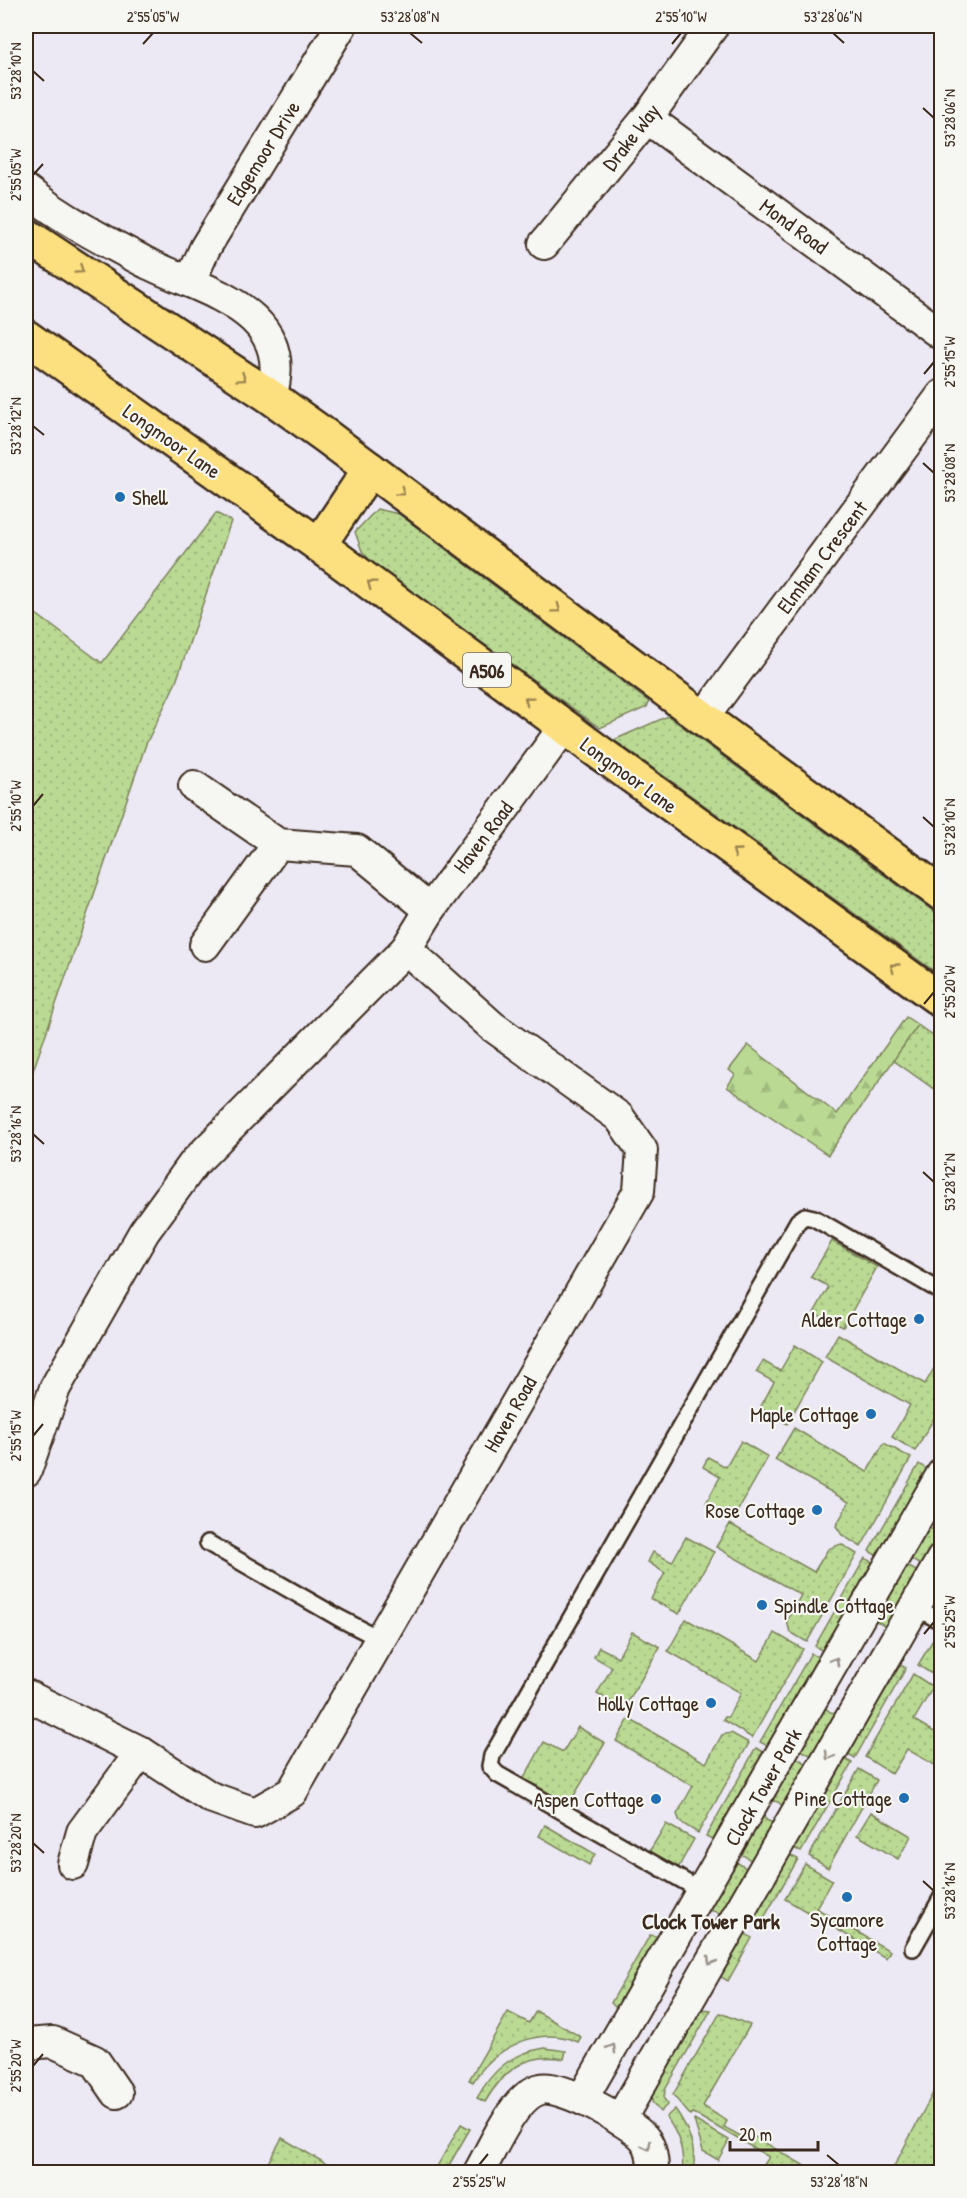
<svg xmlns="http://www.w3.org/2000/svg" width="967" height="2198" viewBox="0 0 967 2198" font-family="'Patrick Hand',sans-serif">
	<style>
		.grass { fill: url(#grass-dots); stroke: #7a8259; stroke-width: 1.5 }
		.forest { fill: url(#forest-firs); stroke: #7a8259; stroke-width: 1.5 }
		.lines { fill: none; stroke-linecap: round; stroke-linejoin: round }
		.lane-casing { stroke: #3b2a1e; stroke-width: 20 }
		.street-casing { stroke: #3b2a1e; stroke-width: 34 }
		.primary-casing { stroke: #3b2a1e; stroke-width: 38 }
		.lane { stroke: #f6f6f2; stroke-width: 15 }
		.street { stroke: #f6f6f2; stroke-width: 30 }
		.primary { stroke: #fce080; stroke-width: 33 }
		.oneway { stroke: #9c854f }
		.oneway2 { stroke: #989088 }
		.ticks { fill: none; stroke: #3b2a1e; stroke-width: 2 }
		.poi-dot { fill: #1f6fb2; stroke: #f6f6f2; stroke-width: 2 }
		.labels { text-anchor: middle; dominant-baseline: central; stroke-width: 4.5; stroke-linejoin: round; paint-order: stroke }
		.shield { fill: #f6f6f2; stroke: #73675e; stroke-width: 1.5 }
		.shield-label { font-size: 20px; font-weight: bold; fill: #3b2a1e }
		.street-label { font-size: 21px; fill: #3b2a1e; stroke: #f6f6f2 }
		.poi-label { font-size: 21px; fill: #3b2a1e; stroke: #f6f6f2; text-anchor: end }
		.neighbourhood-label { font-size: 22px; font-weight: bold; fill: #3b2a1e; stroke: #f6f6f2 }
		.neatline { fill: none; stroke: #3b2a1e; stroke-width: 2 }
		.ticks-label { font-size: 15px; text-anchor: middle; fill: #3b2a1e }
	</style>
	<defs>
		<pattern id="grass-dots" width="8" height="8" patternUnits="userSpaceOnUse" patternTransform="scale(1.5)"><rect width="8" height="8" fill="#bada94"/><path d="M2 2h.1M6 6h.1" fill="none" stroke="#a1bb7f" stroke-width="1.8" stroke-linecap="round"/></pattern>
		<pattern id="forest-firs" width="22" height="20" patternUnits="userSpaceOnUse" patternTransform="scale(1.5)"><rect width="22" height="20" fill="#bada94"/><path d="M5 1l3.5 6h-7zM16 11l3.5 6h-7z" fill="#a1bb7f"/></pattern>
	</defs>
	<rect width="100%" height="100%" fill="#ece8f4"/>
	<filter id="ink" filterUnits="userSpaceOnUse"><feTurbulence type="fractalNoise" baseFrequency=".0167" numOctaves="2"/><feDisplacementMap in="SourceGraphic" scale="12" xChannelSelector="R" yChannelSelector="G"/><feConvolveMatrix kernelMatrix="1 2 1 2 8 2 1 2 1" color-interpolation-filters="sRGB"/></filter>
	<g filter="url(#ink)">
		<g class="grass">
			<polygon points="377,509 399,514 649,702 647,707 600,728 373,564 362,551 355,532"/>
			<polygon points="216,513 231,521 176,682 146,744 26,1091 26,611 28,608 102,663"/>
			<polygon points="668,716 941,917 941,976 614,740"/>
			<polygon points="918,1025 941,1042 941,1094 893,1060"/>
			<polygon points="832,1241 877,1267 843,1327 814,1313 828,1288 826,1285 811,1277"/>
			<polygon points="838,1334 925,1384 941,1356 941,1406 915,1451 892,1437 910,1405 825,1357"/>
			<polygon points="795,1345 822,1362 787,1424 760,1408 774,1382 756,1372 763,1361 780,1371"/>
			<polygon points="794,1428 867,1472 884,1443 911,1458 861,1547 842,1535 836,1526 849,1502 775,1460"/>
			<polygon points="741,1441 768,1457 733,1519 706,1503 720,1477 703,1467 708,1457 726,1467"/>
			<polygon points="919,1464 928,1470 879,1557 869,1551"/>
			<polygon points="730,1524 814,1572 828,1549 841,1544 857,1554 807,1642 790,1632 787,1621 801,1595 716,1547"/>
			<polygon points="925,1525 941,1535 922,1566 907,1557"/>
			<polygon points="686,1537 714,1552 679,1614 651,1599 665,1573 648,1562 653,1552 672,1562"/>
			<polygon points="865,1558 875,1564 824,1652 815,1646"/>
			<polygon points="904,1564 918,1572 888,1629 881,1623 873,1620"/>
			<polygon points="686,1619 759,1661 775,1633 803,1649 752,1738 723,1720 725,1717 728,1717 741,1693 668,1651"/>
			<polygon points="632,1632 660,1647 624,1709 597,1694 612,1667 594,1657 599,1647 618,1657"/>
			<polygon points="934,1638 941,1643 941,1680 918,1665"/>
			<polygon points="811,1653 820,1659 770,1747 760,1742"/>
			<polygon points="897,1663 906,1668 855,1758 845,1752"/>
			<polygon points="913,1674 933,1687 914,1720 941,1736 941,1769 907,1749 892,1774 865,1757"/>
			<polygon points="822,1705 830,1712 840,1714 812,1756 799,1749"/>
			<polygon points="629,1719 706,1763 722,1735 731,1733 749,1743 698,1833 680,1822 677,1814 693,1786 616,1741"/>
			<polygon points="578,1727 605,1743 568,1806 523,1780 544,1742 563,1752"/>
			<polygon points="756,1748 767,1754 716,1841 706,1836"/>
			<polygon points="795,1757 808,1764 786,1809 778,1802 769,1800"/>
			<polygon points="841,1757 852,1763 801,1852 792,1847"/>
			<polygon points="859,1769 877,1780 828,1868 809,1856"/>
			<polygon points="871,1812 911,1836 898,1859 857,1835"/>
			<polygon points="760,1814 768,1821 777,1824 752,1861 740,1853"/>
			<polygon points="666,1824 694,1839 678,1868 649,1852"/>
			<polygon points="545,1825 595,1854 589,1865 539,1836"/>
			<polygon points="787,1854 798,1859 761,1923 751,1917"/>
			<polygon points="736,1862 748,1869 723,1919 717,1912 707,1910"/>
			<polygon points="805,1864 832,1880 816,1908 890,1951 886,1958 785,1899"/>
			<polygon points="743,1932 752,1938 728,1981 718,1975"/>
			<polygon points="650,1935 660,1937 618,2010 611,2003"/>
			<polygon points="699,2009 711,2010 665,2090 664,2099 668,2104 660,2112 652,2102 652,2092"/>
			<path d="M536,2011l45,26 -3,5c-40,-17 -84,6 -105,40l-4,-2 39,-68 21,11z"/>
			<polygon points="720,2013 750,2025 703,2106 727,2121 724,2127 746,2139 750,2134 815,2172 770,2172 762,2168 769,2157 693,2113 690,2115 673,2095"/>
			<path d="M545,2048l21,3 -2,8c-38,-7 -61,12 -79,43l-8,-4c16,-29 35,-45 68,-50z"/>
			<polygon points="941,2078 941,2172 891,2172"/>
			<path d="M675,2109c14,19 21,39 19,63h-12c3,-21 -3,-38 -16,-55z"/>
			<polygon points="694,2120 729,2140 718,2160 703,2151"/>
			<polygon points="461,2124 470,2129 445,2172 434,2172"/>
			<polygon points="282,2138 340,2172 272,2172 265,2168"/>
		</g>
		<polygon class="forest" points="906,1017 918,1025 828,1155 727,1087 735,1075 729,1070 748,1045 837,1114"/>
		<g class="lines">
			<g class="lane-casing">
				<g id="lane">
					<polyline points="208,1543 339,1618 380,1639"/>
					<polyline points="914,1606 942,1622"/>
					<polyline points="703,1892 497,1774 490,1766 492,1756 798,1221 805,1216 814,1218 942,1292"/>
					<polyline points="913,1948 942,1897"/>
				</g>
			</g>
			<g class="street-casing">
				<g id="street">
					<polyline points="647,118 942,335"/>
					<path d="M26,190c35,28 77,50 117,71 57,30 155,47 128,136"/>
					<polyline points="544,244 647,118 713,26"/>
					<polyline points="190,282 205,248 341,26"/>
					<polyline points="703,718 942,395"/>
					<polyline points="194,786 278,844 357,850 430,910"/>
					<polyline points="205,945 278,844"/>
					<polyline points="26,1471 55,1388 144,1232 194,1163 406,949 430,910 564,727"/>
					<polyline points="26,1695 141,1752 210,1797 255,1813 292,1792 639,1191 642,1150 619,1117 492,1026 406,949"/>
					<polyline points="73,1864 82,1832 141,1752"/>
					<polyline points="26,2044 53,2042 95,2061 117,2093"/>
					<polyline points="582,2099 942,1474"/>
					<polyline points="620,2120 942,1559"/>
					<path d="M479,2172c13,-22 35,-77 62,-83 20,-5 89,33 103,49 8,9 9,23 9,34"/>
				</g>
			</g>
			<g class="primary-casing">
				<g id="primary">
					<polyline points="26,235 271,397 327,437 703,718 942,894"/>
					<polyline points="26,337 319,545 596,750 942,1001"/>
					<polyline points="319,545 370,469"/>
				</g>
			</g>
			<use href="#lane" class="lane"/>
			<use href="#street" class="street"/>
			<use href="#primary" class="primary"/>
		</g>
		<defs><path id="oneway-chevron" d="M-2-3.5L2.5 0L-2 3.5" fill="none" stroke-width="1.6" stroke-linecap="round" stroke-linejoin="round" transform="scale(1.5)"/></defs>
		<g class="oneway">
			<use href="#oneway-chevron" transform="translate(80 270) rotate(34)"/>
			<use href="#oneway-chevron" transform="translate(242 378) rotate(34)"/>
			<use href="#oneway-chevron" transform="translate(401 492) rotate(37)"/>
			<use href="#oneway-chevron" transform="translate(371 584) rotate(-143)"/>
			<use href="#oneway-chevron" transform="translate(557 609) rotate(37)"/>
			<use href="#oneway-chevron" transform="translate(528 700) rotate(-143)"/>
			<use href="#oneway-chevron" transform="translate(736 852) rotate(-144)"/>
			<use href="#oneway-chevron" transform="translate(894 967) rotate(-144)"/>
		</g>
		<g class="oneway2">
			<use href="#oneway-chevron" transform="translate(835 1661) rotate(-60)"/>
			<use href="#oneway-chevron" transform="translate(829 1756) rotate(120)"/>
			<use href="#oneway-chevron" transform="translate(711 1961) rotate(120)"/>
			<use href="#oneway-chevron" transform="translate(612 2048) rotate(-60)"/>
			<use href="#oneway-chevron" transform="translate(647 2146) rotate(63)"/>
		</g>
	</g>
	<path class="ticks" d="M410,33l12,10M833,33l11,10M143,44l10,-11M672,44l9,-11M33,71l11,10M923,108l11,10M33,175l10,-11M924,374l10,-12M33,426l11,9M923,463l11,10M33,806l10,-12M923,817l11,10M924,1004l10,-12M33,1134l11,10M923,1172l11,10M33,1436l10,-12M924,1634l10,-12M33,1843l11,10M923,1881l11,10M33,2066l10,-12M827,2155l12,10M479,2165l9,-11"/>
	<g class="poi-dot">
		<circle cx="120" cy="497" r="6"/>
		<circle cx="919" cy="1319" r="6"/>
		<circle cx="871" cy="1414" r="6"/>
		<circle cx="817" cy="1510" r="6"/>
		<circle cx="762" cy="1605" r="6"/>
		<circle cx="711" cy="1703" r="6"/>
		<circle cx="904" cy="1798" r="6"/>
		<circle cx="656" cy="1799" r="6"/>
		<circle cx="847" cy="1897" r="6"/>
	</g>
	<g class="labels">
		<rect class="shield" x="463" y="653" width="48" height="34" rx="4.5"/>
		<g class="shield-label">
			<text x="487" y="670">A506</text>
		</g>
		<g class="street-label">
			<text transform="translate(631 137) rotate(-52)">Drake Way</text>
			<text transform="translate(263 153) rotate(-58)">Edgemoor Drive</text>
			<text transform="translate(794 226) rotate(36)">Mond Road</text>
			<text transform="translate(172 441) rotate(35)">Longmoor Lane</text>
			<text transform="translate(822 557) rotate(-53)">Elmham Crescent</text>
			<text transform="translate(629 775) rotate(36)">Longmoor Lane</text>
			<text transform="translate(483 837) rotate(-53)">Haven Road</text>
			<text transform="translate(510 1414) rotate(-60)">Haven Road</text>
			<text transform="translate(763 1787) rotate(-60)">Clock Tower Park</text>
		</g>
		<g class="poi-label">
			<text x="132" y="497" text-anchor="start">Shell</text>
			<text x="907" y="1319">Alder Cottage</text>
			<text x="859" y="1414">Maple Cottage</text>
			<text x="805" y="1510">Rose Cottage</text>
			<text x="774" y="1605" text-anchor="start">Spindle Cottage</text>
			<text x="699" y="1703">Holly Cottage</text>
			<text x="892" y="1798">Pine Cottage</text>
			<text x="644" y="1799">Aspen Cottage</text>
			<text x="847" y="1919" text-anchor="middle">Sycamore<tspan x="847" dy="24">Cottage</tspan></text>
		</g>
		<g class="neighbourhood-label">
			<text x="711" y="1921">Clock Tower Park</text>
		</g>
	</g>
	<rect width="967" height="2198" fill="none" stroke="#f6f6f2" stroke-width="66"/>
	<path d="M730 2141v9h88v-9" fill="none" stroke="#3b2a1e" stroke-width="3"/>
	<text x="739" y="2141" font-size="18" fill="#3b2a1e" stroke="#f6f6f2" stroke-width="4.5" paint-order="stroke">20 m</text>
	<rect x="33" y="33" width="901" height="2132" class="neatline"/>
	<g class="ticks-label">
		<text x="153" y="22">2°55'05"W</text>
		<text x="410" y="22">53°28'08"N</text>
		<text x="681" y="22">2°55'10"W</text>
		<text x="833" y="22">53°28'06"N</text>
		<text transform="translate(16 71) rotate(-90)" y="5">53°28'10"N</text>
		<text transform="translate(950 118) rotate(-90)" y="5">53°28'06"N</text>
		<text transform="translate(16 175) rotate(-90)" y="5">2°55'05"W</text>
		<text transform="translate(950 362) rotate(-90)" y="5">2°55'15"W</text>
		<text transform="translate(16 426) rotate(-90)" y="5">53°28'12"N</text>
		<text transform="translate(950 473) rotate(-90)" y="5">53°28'08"N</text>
		<text transform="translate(16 806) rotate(-90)" y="5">2°55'10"W</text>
		<text transform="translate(950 827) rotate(-90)" y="5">53°28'10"N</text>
		<text transform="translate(950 992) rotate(-90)" y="5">2°55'20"W</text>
		<text transform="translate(16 1134) rotate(-90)" y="5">53°28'16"N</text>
		<text transform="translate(950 1182) rotate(-90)" y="5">53°28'12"N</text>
		<text transform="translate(16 1436) rotate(-90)" y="5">2°55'15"W</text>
		<text transform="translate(950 1622) rotate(-90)" y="5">2°55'25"W</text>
		<text transform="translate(16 1843) rotate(-90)" y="5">53°28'20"N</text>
		<text transform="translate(950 1891) rotate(-90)" y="5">53°28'16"N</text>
		<text transform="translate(16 2066) rotate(-90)" y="5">2°55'20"W</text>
		<text x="479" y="2187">2°55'25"W</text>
		<text x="839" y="2187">53°28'18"N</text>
	</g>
</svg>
